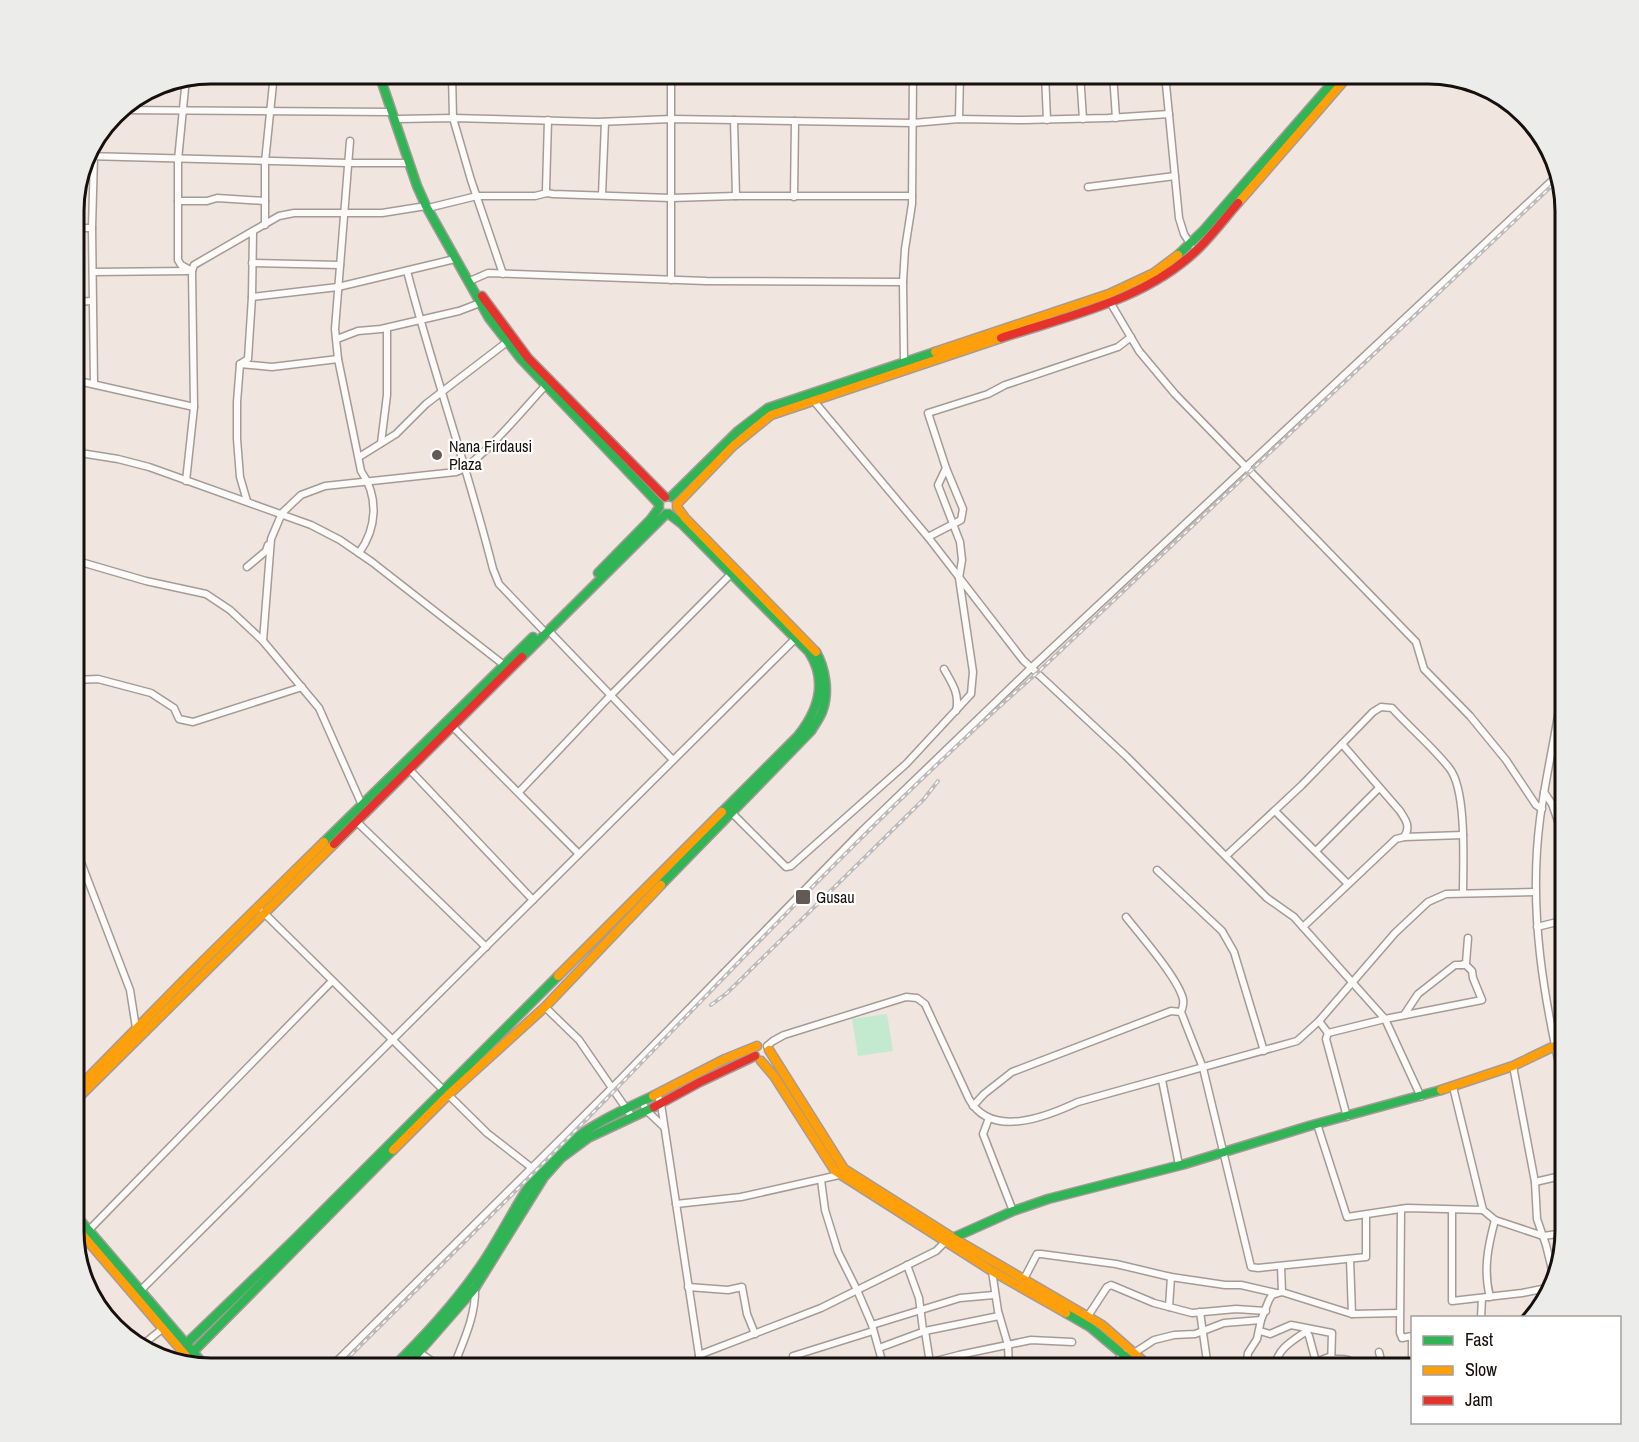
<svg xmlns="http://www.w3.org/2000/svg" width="1639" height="1442" viewBox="0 0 1639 1442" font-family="'Archivo Narrow',sans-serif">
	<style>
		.green { fill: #c3eace }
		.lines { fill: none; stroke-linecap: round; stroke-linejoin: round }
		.street-casing { stroke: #a59b96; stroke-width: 9 }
		.fast-casing { stroke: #a59b96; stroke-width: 11 }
		.slow-casing { stroke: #a59b96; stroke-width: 11 }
		.jam-casing { stroke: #a59b96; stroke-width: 11 }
		.street { stroke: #fdfbfa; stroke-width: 6 }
		.fast { stroke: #30b455; stroke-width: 8 }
		.slow { stroke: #ff9f0a; stroke-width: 8 }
		.jam { stroke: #e5322d; stroke-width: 8 }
		.rail-casing { stroke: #bfbbba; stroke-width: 4 }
		.rail { stroke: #fff; stroke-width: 1.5; stroke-dasharray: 4.5; stroke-linecap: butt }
		.poi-dot { fill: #635a55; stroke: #fff; stroke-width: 2 }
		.labels { text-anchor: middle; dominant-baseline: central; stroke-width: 4.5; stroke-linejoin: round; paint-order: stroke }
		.poi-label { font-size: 16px; fill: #170f0b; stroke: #fff; text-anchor: start }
		.rim { fill: none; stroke: #170f0b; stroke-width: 3 }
	</style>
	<rect width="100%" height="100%" fill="#f1e5df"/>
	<polygon class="green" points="887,1014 893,1051 858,1056 852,1019"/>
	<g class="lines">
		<g class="street-casing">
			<g id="street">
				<polyline points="452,74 453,118 471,180 503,274"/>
				<polyline points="671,74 671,280"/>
				<polyline points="1045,74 1047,120"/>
				<polyline points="1080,74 1083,119"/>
				<polyline points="1113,74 1116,118"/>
				<polyline points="1165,74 1179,218 1184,234 1191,245"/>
				<polyline points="186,78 178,160 178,260 181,265 192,271"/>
				<polyline points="119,110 390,112"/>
				<polyline points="398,119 453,118 598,122 671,119 913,123 959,119 1024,120 1108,118 1169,114"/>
				<polyline points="959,119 960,74"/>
				<polyline points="548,120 546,190 547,193 553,194 671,198 736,196 912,196"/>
				<polyline points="734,120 736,196"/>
				<path d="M350,141l-15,188 3,30 23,112c18,26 16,57 -2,82"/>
				<polyline points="86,156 348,163 408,163"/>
				<polyline points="1088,187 1175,176"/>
				<polyline points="602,195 605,122"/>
				<polyline points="794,197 795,121"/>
				<polyline points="178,201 207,201 217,198 265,201"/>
				<polyline points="432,207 477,196 535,196 547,193"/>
				<polyline points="265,225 265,162 274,74"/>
				<polyline points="74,228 92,228"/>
				<polyline points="252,263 340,265"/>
				<path d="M407,271c26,100 61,198 86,298l6,15 43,45"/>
				<polyline points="93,272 188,271"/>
				<polyline points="472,280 488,273 706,281 903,282"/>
				<polyline points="252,297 338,287 455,259"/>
				<polyline points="74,302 92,301"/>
				<polyline points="1110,302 1139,351 1175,394 1416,642 1424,669 1470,716 1506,760 1536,805 1542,809"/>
				<polyline points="337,339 358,331 381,329 459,311 480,303"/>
				<polyline points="904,362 903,282 905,249 912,204 913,74"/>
				<polyline points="240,364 272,367 338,359"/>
				<polyline points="74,380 194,407"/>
				<polyline points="94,384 92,228 94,156"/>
				<polyline points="813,400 928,537 1023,660 1126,756 1267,898 1294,917 1385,1019 1421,1097"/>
				<polyline points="381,443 387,395 387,328"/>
				<polyline points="74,452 118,459 149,467 311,525 340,540 372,562 504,665"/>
				<polyline points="359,457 396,434 426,404 507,342"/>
				<polyline points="186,481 194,407 192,271 194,265 279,216 294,213 382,213 426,206"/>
				<polyline points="247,501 240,477 237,439 237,402 240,364 248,359 252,297 253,232"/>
				<polyline points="928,537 961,520 963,509 946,468 928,413 988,394 1005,385 1118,347 1131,337"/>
				<polyline points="74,560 146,581 206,594 230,610 263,641 319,708 362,805"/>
				<polyline points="247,567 266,551 268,545"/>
				<polyline points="548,630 673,760"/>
				<path d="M263,641l8,-102 11,-26 19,-18 24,-9 131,-14c23,-8 70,-66 90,-87"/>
				<polyline points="1565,661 1565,607"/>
				<path d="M944,669c8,14 16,25 12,42"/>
				<polyline points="74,680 98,679 151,693 174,708 179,719 193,722 302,687"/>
				<polyline points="452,726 579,854"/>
				<path d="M1342,744l58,67c6,9 11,16 4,26"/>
				<polyline points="409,769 533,900"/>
				<polyline points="519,792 611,695 731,574"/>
				<polyline points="1544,792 1552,804 1565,841"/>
				<polyline points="1275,811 1348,884"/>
				<polyline points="731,812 786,867 791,866 906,764 971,694 973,672 959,578 962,560 960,542 938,485 946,468"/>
				<polyline points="356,821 486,947"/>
				<polyline points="74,844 130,990 136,1028"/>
				<polyline points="1316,851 1379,788"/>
				<path d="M1226,856l76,-71 71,-73 8,-5 11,1c17,19 43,41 58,61 17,23 13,95 13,124"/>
				<polyline points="1157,870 1222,931 1234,952 1264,1051"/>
				<polyline points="263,912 487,1133 541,1175"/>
				<path d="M1126,917c14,18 52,61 57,82 1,5 0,8 -2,13"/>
				<polyline points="1303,927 1396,839 1404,837 1463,835"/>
				<polyline points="1537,927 1565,920"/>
				<polyline points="1461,965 1466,963 1468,938"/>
				<polyline points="545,1007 579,1040 632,1117"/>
				<polyline points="1319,1021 1328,1033 1326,1039 1347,1117"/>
				<polyline points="1328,1033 1385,1019 1482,1000 1473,978 1472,971 1466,965 1455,965 1418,994 1404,1015"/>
				<path d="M767,1046l6,-5 11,-6 122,-38 11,1 8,6 44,95c22,40 77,18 109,3l219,-61 22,-20 76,-88 33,-31 18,-8 89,-2"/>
				<polyline points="1513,1066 1535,1182 1537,1219 1546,1245 1555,1282"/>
				<polyline points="1162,1080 1179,1165"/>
				<polyline points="1453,1087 1483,1210 1495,1220 1543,1236 1565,1233"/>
				<path d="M1565,1090c-21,-89 -37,-179 -25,-271 7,-53 21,-104 25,-157"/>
				<polyline points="657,1094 661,1104 699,1355 699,1368"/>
				<polyline points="642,1102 647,1111 664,1127"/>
				<polyline points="973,1106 984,1094 1012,1072 1171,1011 1181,1012 1203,1068 1251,1267 1258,1268 1366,1257 1366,1215"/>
				<polyline points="989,1118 983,1134 1013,1211"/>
				<polyline points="1317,1124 1347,1217 1407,1208 1483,1210"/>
				<polyline points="821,1180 825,1210 838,1252 857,1290 872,1325 884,1368"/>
				<polyline points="1535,1182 1565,1175"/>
				<polyline points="676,1204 741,1197 839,1175"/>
				<polyline points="1401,1209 1400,1333 1402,1338 1412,1336"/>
				<polyline points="1452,1210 1452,1301 1522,1293 1552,1287"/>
				<polyline points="89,1230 332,981"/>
				<polyline points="1350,1259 1352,1314"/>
				<polyline points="907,1265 919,1298 923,1330 925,1331 930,1363"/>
				<polyline points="1281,1266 1282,1292"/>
				<polyline points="992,1271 998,1311 1008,1345 1009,1368"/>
				<polyline points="1024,1279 1037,1254 1041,1254 1116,1264 1171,1277 1225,1285 1241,1285 1276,1293"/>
				<polyline points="688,1287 728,1290 742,1287 747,1314 755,1334"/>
				<polyline points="140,1291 795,639"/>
				<path d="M1490,1297c-7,-27 -2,-51 5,-77"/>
				<polyline points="1169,1307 1171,1277"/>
				<polyline points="1200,1312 1208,1368"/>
				<polyline points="1088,1316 1107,1287 1111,1285 1154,1303 1192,1313 1236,1309 1266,1311"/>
				<polyline points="1481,1318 1482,1298"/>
				<polyline points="872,1325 960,1298 994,1295"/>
				<polyline points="1260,1331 1270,1334 1291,1325 1332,1333 1331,1368"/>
				<polyline points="1306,1331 1309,1336 1316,1362"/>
				<polyline points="1412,1336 1412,1368"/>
				<polyline points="141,1346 162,1329"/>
				<polyline points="879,1348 925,1331 999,1316"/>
				<polyline points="1379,1352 1383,1368"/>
				<polyline points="420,1353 442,1368"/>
				<polyline points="1134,1353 1154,1340 1174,1335 1195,1334 1224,1323 1261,1320"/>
				<polyline points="699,1355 821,1308 936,1251 946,1241"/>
				<polyline points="793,1356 873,1331"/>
				<path d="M1275,1367c2,-19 19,-27 33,-37"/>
				<polyline points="330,1368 613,1087 861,832 1031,668 1558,175"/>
				<path d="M453,1368c10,-26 23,-52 22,-80"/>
				<polyline points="686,1368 698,1364"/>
				<polyline points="909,1368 959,1355 1031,1340 1072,1342"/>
				<polyline points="1119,1368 1118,1360 1123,1353"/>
				<polyline points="1246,1368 1248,1353 1257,1339 1261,1320 1269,1300 1272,1295 1282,1292 1352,1314 1399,1313"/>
				<path d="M1269,1368l42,-4 18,-7 2,2c12,0 19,-2 25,9"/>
			</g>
		</g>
		<g class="fast-casing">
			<g id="fast">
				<polyline points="379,74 417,186 426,206 489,318 521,359 659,504"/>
				<polyline points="1178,255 1203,231 1340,74"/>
				<polyline points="671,497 738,431 768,408 935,352"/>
				<path d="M669,514l13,10 127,128c19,29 9,59 -11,84l-76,76"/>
				<polyline points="598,573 651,519 659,508"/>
				<polyline points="522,657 666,514"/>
				<polyline points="324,842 533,637"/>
				<path d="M661,885l150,-154c4,-7 10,-14 12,-22 6,-18 2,-41 -7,-57"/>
				<polyline points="74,1213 206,1367"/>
				<polyline points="946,1241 1013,1211 1048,1199 1185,1164 1309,1126 1441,1090"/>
				<polyline points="1066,1313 1090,1327 1139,1368"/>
				<polyline points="186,1344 294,1240 558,976"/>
				<polyline points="193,1352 393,1150"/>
				<path d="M392,1368c34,-33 66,-68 92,-107 25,-37 41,-80 75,-110 27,-24 61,-40 94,-55"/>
				<polyline points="405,1368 475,1288 544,1177 561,1158 588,1138 654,1107"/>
			</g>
		</g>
		<g class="slow-casing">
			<g id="slow">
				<polyline points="1238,203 1350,74"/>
				<polyline points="935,352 1109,294 1154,273 1178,255"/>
				<polyline points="677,504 733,446 771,415 1001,338"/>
				<polyline points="677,507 685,518 816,652"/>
				<polyline points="558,976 722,812"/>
				<polyline points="769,1050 844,1169 953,1238 1102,1325 1151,1368"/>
				<polyline points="761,1061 774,1076 835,1171 992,1271 1066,1313"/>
				<polyline points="1441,1090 1513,1066 1565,1041"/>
				<polyline points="74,1092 191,973 324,842"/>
				<polyline points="653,1096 725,1059 757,1046"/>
				<polyline points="74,1102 334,844"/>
				<polyline points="393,1150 448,1095 545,1007 661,885"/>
				<polyline points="74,1225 194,1365"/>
			</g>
		</g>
		<g class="jam-casing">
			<g id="jam">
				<polyline points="482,296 528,358 665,497"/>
				<path d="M1001,338c69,-23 145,-38 198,-90 14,-14 26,-30 39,-45"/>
				<polyline points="334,844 522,657"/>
				<polyline points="654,1107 700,1082 755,1056"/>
			</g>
		</g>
		<use href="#street" class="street"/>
		<use href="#fast" class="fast"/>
		<use href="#slow" class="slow"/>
		<use href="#jam" class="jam"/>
		<g class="rail-casing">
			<g id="rail">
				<polyline points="711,1005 727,993 924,799 938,781"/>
				<path d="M338,1368c92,-92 185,-183 276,-277 138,-142 274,-287 423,-418l522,-494"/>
			</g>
		</g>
		<use href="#rail" class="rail"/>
	</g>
	<g class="poi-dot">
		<circle cx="437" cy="455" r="6"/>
		<rect x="795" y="889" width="16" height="16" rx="3"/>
	</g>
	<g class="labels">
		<g class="poi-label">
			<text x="449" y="446">Nana Firdausi<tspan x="449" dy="18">Plaza</tspan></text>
			<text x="816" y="897">Gusau</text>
		</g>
	</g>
	<path d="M0 0H1639V1442H0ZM211 84H1428A127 127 0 0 1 1555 211V1231A127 127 0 0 1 1428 1358H211A127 127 0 0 1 84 1231V211A127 127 0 0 1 211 84Z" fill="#ececeb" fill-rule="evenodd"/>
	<path class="rim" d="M211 84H1428A127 127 0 0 1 1555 211V1231A127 127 0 0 1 1428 1358H211A127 127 0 0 1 84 1231V211A127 127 0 0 1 211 84Z"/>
	<rect x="1411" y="1316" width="210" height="108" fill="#ffffff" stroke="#a29f9d" stroke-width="1.5"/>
	<rect x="1423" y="1336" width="30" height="9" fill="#30b455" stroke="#a29f9d" stroke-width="1.5"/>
	<text x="1465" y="1346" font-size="18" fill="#170f0b">Fast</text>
	<rect x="1423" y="1366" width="30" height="9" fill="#ff9f0a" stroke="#a29f9d" stroke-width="1.5"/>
	<text x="1465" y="1376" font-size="18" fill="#170f0b">Slow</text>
	<rect x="1423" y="1396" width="30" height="9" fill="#e5322d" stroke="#a29f9d" stroke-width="1.5"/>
	<text x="1465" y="1406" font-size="18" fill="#170f0b">Jam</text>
</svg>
